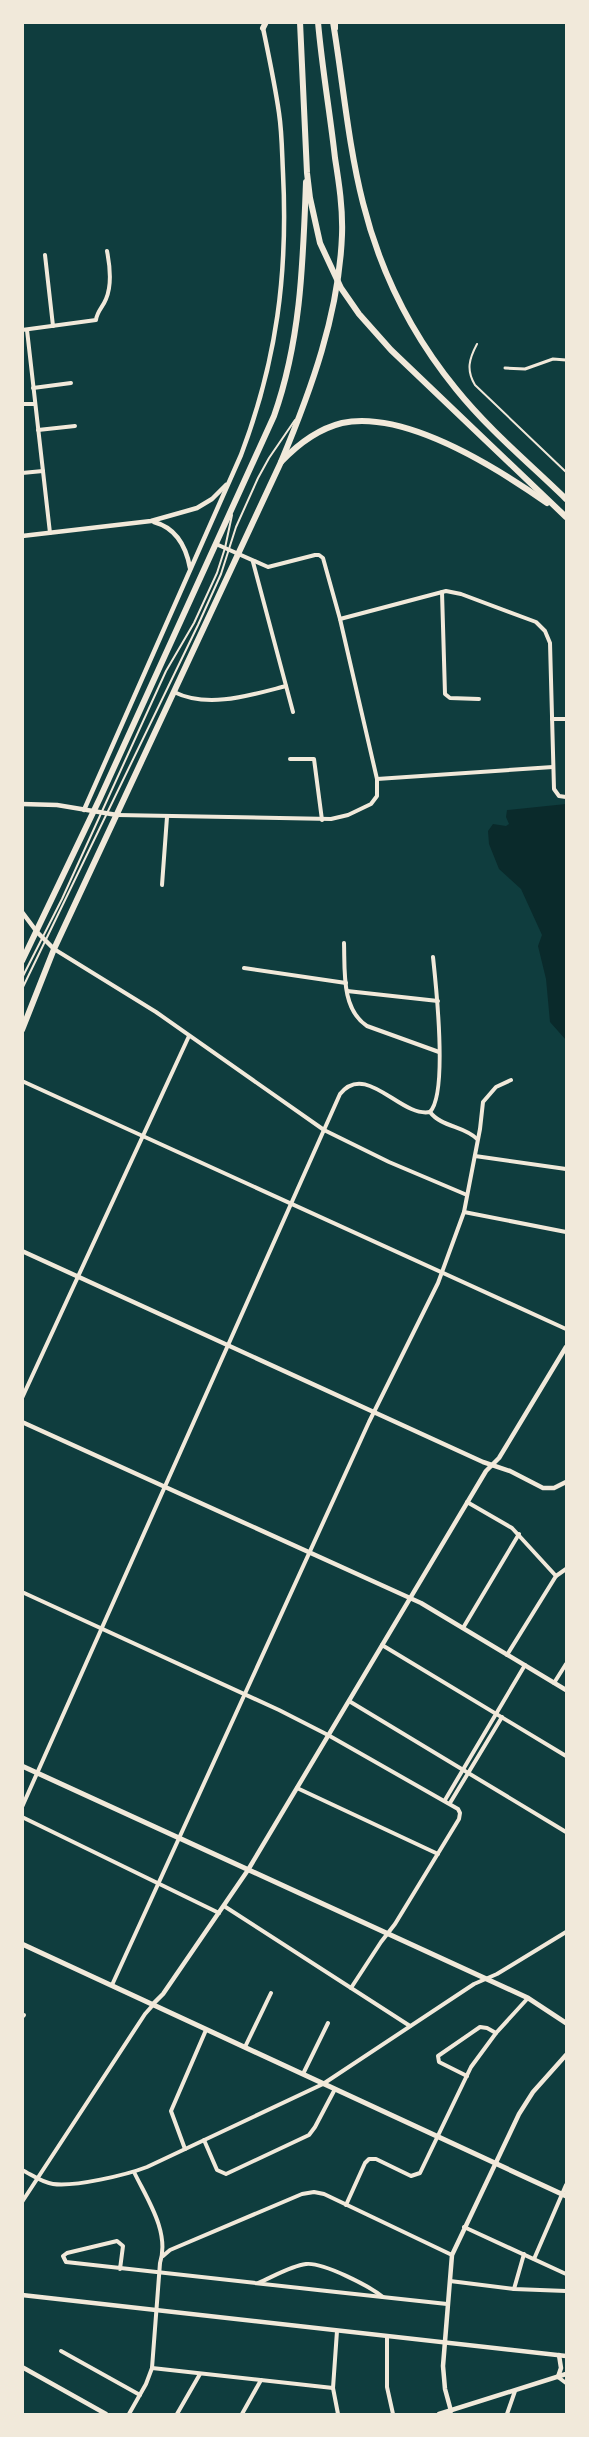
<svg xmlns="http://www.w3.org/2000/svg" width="589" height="2437" viewBox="0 0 589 2437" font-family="'Noto Sans',sans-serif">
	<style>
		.water { fill: #0a2a2b }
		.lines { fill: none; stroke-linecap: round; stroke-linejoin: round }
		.service { stroke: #f1e9da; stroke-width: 2 }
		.pedestrian { stroke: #f1e9da; stroke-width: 3 }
		.minor { stroke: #f1e9da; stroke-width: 4 }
		.tertiary { stroke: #f1e9da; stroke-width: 4.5 }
		.secondary { stroke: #f1e9da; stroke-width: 5 }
		.primary { stroke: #f1e9da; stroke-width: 6 }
		.trunk { stroke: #f1e9da; stroke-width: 6 }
	</style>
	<rect width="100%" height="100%" fill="#0f3d3e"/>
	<polygon class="water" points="566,804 566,1040 550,1022 546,979 538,946 542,935 521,889 499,869 489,844 488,831 493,824 506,826 509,824 506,817 507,810"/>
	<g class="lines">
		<g class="service">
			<polyline points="337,29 337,22"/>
			<path d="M477,344c-8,15 -11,26 -2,41l91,87"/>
			<polyline points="22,978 62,899 166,671 194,623 217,573 225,548 232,515"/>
			<polyline points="22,989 198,625 221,574 236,527 258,478 269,458 295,420"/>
		</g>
		<polyline class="pedestrian" points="505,368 525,369 553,359 566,360"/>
		<g class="minor">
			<polyline points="45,255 53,326"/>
			<path d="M22,330l74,-10c1,-9 7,-13 10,-21 6,-14 4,-33 1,-48"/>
			<polyline points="27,330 50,533"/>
			<polyline points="33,388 71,383"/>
			<polyline points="22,404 35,404"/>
			<polyline points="38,430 75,426"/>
			<polyline points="22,473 43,471"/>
			<polyline points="253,562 293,712"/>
			<polyline points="442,592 445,694 450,698 479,699"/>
			<polyline points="340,619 446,591 461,594 536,622 545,631 550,643 554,789 559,796 566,797"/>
			<path d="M174,692c34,17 77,3 112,-6"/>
			<polyline points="552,719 566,719"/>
			<polyline points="290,759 314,759 322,820"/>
			<polyline points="377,779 553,767"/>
			<polyline points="117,815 331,819 348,815 371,804 377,796 377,779 340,619 323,558 319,555 315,555 268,567 216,544"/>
			<polyline points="162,885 167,817"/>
			<path d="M344,943c1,27 -3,66 23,83l72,26"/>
			<polyline points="54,949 156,1012 324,1130 389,1162 467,1195"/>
			<polyline points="244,968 346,983"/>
			<polyline points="347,991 438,1001"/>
			<polyline points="22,1081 566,1329"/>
			<path d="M430,1112c18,-19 6,-127 3,-155"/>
			<polyline points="475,1156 566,1169"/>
			<polyline points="464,1212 566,1232"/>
			<polyline points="22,1398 189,1036"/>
			<polyline points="467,1502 512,1528 556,1576"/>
			<polyline points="22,1592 279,1710 328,1735 458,1809 460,1813 459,1819 395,1924 381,1942 351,1988"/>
			<polyline points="463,1628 519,1534"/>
			<polyline points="382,1645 566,1756"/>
			<polyline points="507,1655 556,1576 566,1569"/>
			<polyline points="554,1683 566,1664"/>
			<polyline points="349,1701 566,1832"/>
			<polyline points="297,1788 438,1854"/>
			<polyline points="445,1800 525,1665"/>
			<polyline points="450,1803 502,1717"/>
			<path d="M22,1807l318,-713c26,-33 61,24 90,18 11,15 35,14 47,27"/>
			<polyline points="22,1817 219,1913"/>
			<polyline points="224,1906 410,2026"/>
			<polyline points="112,1985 369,1422 438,1283 464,1212 480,1129 483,1102 496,1087 511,1080"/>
			<polyline points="22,2017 24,2015"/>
			<polyline points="245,2047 271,1993"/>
			<polyline points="303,2074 328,2023"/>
			<polyline points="467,2076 439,2062 438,2056 480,2027 487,2028 496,2033"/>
			<polyline points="204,2140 217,2170 226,2174 309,2135 315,2127 335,2089"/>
			<polyline points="185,2149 171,2111 206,2030"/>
			<path d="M22,2170c10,5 21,13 31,14 22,3 73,-9 94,-17l176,-83 151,-100 23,-10 69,-42"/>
			<polyline points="22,2202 145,2014 153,2005"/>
			<polyline points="346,2205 365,2163 369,2159 376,2159 411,2176 420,2173 471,2067 496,2033 528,1998"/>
			<polyline points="464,2227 566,2274"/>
			<polyline points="163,2256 170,2250 302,2194 314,2192 324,2194 452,2255"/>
			<polyline points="534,2259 566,2185"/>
			<path d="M120,2269l3,-23 -6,-5 -50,12 -4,3 3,6c127,15 254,28 381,42"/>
			<polyline points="450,2281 514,2289 566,2291"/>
			<path d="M258,2283c15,-6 32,-17 48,-19 17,-2 63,22 77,33"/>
			<polyline points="514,2289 524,2254"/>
			<polyline points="337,2331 333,2388 338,2414"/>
			<polyline points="387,2336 387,2387 393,2414"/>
			<polyline points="61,2351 140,2395"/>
			<polyline points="152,2368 333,2388"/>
			<polyline points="558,2377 566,2383"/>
			<path d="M129,2414l17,-30 6,-16 8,-105c10,-31 -13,-64 -26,-91"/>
			<polyline points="177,2414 200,2374"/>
			<polyline points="242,2414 261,2380"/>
			<polyline points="507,2414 515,2391"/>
		</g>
		<g class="tertiary">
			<path d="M154,522c22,6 32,24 36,46"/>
			<polyline points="22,536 151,521 197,508 212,499 226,485"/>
			<polyline points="22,804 57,805 117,815"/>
			<path d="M84,810l157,-355c36,-95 47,-182 42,-282 -1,-20 -1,-40 -4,-60 -4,-28 -10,-56 -16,-85"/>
			<polyline points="22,912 37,932 54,949"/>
			<polyline points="22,1251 483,1462 510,1471 543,1488 554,1488 566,1482"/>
			<polyline points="22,1422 421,1603 566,1690"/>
			<polyline points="153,2004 163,1994 248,1870 486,1471 499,1458 566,1347"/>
			<polyline points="22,2295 566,2356"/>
			<polyline points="22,2367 106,2414"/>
			<polyline points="558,2377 561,2368 559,2355"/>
			<polyline points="451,2411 445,2389 443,2366 452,2255 519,2114 533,2092 566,2055"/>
			<polyline points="439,2414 566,2374"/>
		</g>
		<g class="secondary">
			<polyline points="22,1766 528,1998 566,2023"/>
			<polyline points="22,1944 566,2196"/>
		</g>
		<g class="primary">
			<path d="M22,961l78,-163 174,-382c27,-76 29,-154 32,-234"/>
			<path d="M22,1030l32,-81 227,-487c30,-72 58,-148 61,-227 1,-26 -3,-52 -7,-77 -5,-45 -13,-90 -17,-136"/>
		</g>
		<g class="trunk">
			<polyline points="300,22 307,173 310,198 320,243 341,288 359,314 391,350 566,517"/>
			<path d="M333,22c10,60 15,122 30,181 17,68 49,132 93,186 33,41 73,74 110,110"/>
			<polyline points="263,28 266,22"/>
			<path d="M281,462c17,-18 37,-33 61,-39 63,-13 155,45 205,80"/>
		</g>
	</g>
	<rect width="589" height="2437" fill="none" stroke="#f1e9da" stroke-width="48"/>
</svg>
